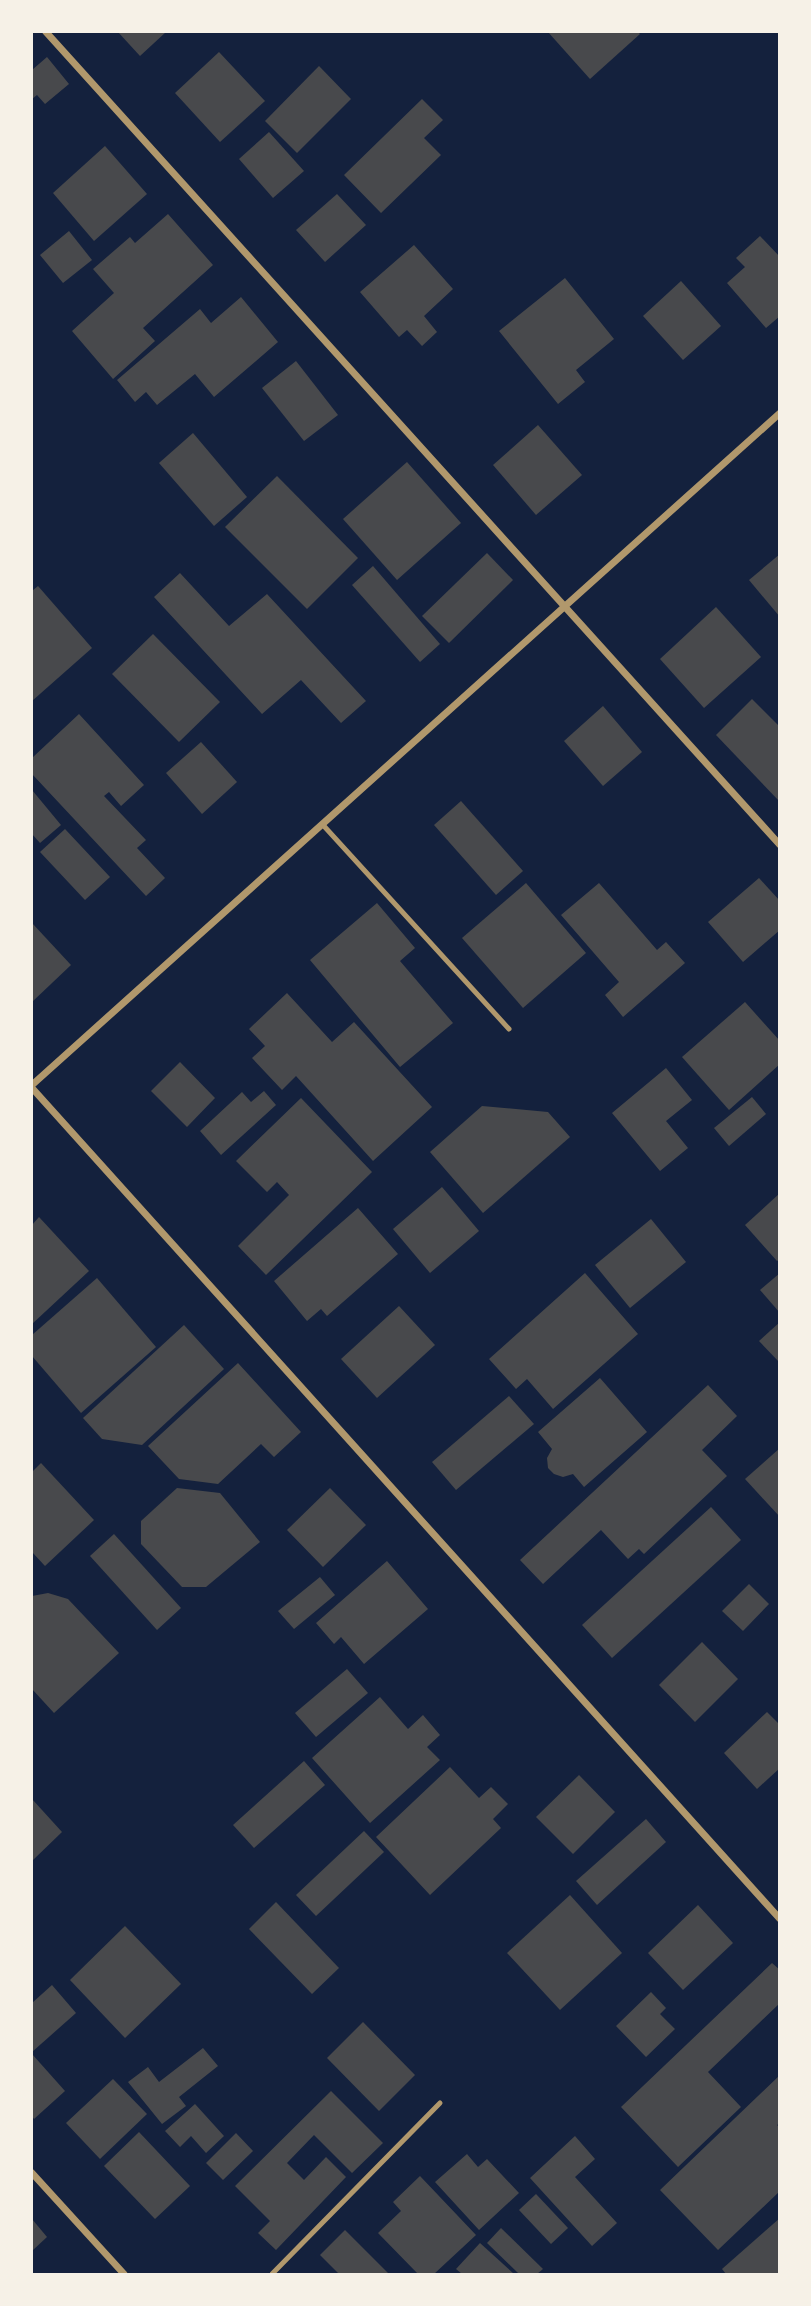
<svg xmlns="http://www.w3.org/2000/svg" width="811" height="2306" viewBox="0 0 811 2306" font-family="'Crimson Pro',serif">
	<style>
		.building { fill: #48494c }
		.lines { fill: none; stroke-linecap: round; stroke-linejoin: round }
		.service { stroke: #b1986c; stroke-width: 5 }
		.minor { stroke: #b1986c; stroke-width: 7 }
	</style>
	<rect width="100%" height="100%" fill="#14213d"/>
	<g class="building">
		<polygon points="118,32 166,32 140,56"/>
		<polygon points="548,32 638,32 640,34 590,79"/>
		<polygon points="219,52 265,101 220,142 175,93"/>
		<polygon points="47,57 69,84 45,104 37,95 32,99 32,70"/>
		<polygon points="319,66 351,99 297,153 265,121"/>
		<polygon points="422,99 443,120 424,138 441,155 381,213 344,175"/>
		<polygon points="269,132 304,171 273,198 239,159"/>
		<polygon points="105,146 147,194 94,241 53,193"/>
		<polygon points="337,194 366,225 325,262 296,230"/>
		<polygon points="168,214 213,265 143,328 155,341 113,379 72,331 114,293 93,269 130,237 135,243"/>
		<polygon points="69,231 92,260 63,283 40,255"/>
		<polygon points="760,236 780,257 780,316 766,328 727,283 745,267 736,258"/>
		<polygon points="414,245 453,289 424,316 437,332 422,346 407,330 399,337 360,292"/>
		<polygon points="565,278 614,339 576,370 585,382 558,404 499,331"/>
		<polygon points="681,281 721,326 683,360 643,316"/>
		<polygon points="241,297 278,342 214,397 195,374 157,405 146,392 135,402 117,380 200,309 211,323"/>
		<polygon points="296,361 338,415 304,441 262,388"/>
		<polygon points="538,425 582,475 536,515 493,465"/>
		<polygon points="193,433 247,497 214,526 159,463"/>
		<polygon points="407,462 461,523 397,580 343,519"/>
		<polygon points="277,476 358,558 307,609 225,527"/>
		<polygon points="487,553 513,580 449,643 422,616"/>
		<polygon points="780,554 780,617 749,580"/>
		<polygon points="373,566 440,644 420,662 352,585"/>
		<polygon points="180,573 229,626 267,594 366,701 341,723 301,680 262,714 154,597"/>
		<polygon points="38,586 92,648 32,701 32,591"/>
		<polygon points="716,607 761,657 704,708 660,659"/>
		<polygon points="153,634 220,702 179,742 112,674"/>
		<polygon points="752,699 780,727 780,802 716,735"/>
		<polygon points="603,706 642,752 603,786 564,741"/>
		<polygon points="79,714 144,785 121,806 109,792 104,796 146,840 137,848 165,878 146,896 32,774 32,758"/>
		<polygon points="201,742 237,782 202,814 166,773"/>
		<polygon points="32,790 61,825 40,843 32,834"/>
		<polygon points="461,801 523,871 496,895 434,825"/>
		<polygon points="65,829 110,877 85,900 40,852"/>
		<polygon points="759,878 780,901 780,930 743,962 708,922"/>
		<polygon points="526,883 586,953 523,1008 462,938"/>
		<polygon points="599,883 657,950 666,942 685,963 623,1017 605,995 619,982 561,915"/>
		<polygon points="377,903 415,948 400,961 453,1023 400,1067 310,960"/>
		<polygon points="32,923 71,965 32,1002"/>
		<polygon points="287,993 332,1042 354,1022 432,1107 373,1161 296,1076 282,1090 252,1058 265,1046 249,1029"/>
		<polygon points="745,1002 780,1041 780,1064 729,1110 682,1057"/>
		<polygon points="180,1062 215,1098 187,1127 151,1091"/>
		<polygon points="666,1068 692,1100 666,1121 688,1148 660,1171 612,1113"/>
		<polygon points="264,1091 276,1105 221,1155 200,1131 242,1092 251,1102"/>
		<polygon points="752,1097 766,1114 729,1146 714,1128"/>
		<polygon points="301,1098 372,1172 266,1275 238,1246 289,1195 277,1182 267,1192 236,1161"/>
		<polygon points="482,1106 548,1112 570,1137 483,1213 430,1152"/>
		<polygon points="442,1187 479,1231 430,1273 393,1229"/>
		<polygon points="780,1193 780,1259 777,1261 745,1225"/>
		<polygon points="358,1208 398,1254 327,1316 321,1309 307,1321 274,1281"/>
		<polygon points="39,1217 89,1271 32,1324 32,1225"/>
		<polygon points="651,1219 686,1262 630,1308 595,1265"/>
		<polygon points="585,1273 638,1334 553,1409 527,1379 516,1389 489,1359"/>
		<polygon points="780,1273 780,1313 760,1290"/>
		<polygon points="97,1278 156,1347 81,1413 32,1356 32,1335"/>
		<polygon points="399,1306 435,1345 377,1398 341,1359"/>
		<polygon points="780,1322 780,1363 759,1341"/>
		<polygon points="184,1325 224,1369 142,1445 102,1439 83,1418"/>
		<polygon points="238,1363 301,1432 274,1457 261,1444 218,1484 179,1479 148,1446"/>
		<polygon points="600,1378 647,1432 584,1487 573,1474 563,1477 554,1474 548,1468 547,1458 552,1449 538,1432"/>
		<polygon points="708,1385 737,1416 702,1450 727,1476 644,1554 639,1549 628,1559 601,1530 543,1584 520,1560"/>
		<polygon points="509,1396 534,1424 456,1490 432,1462"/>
		<polygon points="780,1448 780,1517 745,1479"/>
		<polygon points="41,1463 94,1520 45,1566 32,1552 32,1472"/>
		<polygon points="177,1488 220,1493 260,1542 206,1587 182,1587 141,1544 141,1521"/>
		<polygon points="330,1488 366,1525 323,1567 287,1530"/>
		<polygon points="711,1507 741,1540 612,1658 582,1625"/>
		<polygon points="114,1534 181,1608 157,1630 90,1556"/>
		<polygon points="387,1561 428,1609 364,1664 341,1637 334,1644 316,1623"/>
		<polygon points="320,1577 335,1595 294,1629 278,1611"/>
		<polygon points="749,1584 769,1604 743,1631 722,1611"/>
		<polygon points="48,1593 68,1599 119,1653 54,1713 32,1689 32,1596"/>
		<polygon points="702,1642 738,1679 695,1722 659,1685"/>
		<polygon points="347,1669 368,1693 316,1737 295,1713"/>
		<polygon points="380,1697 408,1729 423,1715 440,1735 427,1747 440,1760 370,1823 312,1758"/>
		<polygon points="767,1712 780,1725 780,1768 757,1789 724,1753"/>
		<polygon points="304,1761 325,1785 254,1848 233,1825"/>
		<polygon points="450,1767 479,1798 491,1787 508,1804 493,1819 501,1828 430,1895 376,1837"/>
		<polygon points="579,1775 615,1812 573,1854 536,1817"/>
		<polygon points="32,1799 62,1832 32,1861"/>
		<polygon points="646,1819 666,1842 597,1905 576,1881"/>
		<polygon points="364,1831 384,1852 316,1916 296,1895"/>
		<polygon points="570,1895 622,1953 560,2010 507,1953"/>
		<polygon points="276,1902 339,1968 312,1994 249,1929"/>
		<polygon points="698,1905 733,1943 683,1990 648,1953"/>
		<polygon points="125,1926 181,1984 125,2038 70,1980"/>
		<polygon points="772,1963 780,1970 780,2003 708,2072 741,2107 678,2167 621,2107"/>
		<polygon points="52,1985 76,2013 32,2052 32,2003"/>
		<polygon points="651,1992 666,2008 660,2014 675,2029 646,2057 616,2026"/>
		<polygon points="363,2022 415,2075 379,2111 327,2058"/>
		<polygon points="203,2048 218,2066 179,2097 186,2106 162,2124 128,2082 148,2067 159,2082"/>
		<polygon points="32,2054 65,2091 34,2119 32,2116"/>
		<polygon points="780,2075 780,2123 777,2125 780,2128 780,2191 718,2250 660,2190"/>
		<polygon points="113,2079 147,2114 100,2159 66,2123"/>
		<polygon points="331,2091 383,2143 352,2173 314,2135 287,2163 304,2180 326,2157 346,2177 276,2250 258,2233 270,2221 235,2186"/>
		<polygon points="195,2104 224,2136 206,2153 191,2136 180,2147 165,2131"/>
		<polygon points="139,2132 190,2186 155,2219 104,2166"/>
		<polygon points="236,2133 253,2151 223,2180 206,2163"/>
		<polygon points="575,2136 595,2159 575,2177 617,2223 592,2246 530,2178"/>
		<polygon points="467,2154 478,2167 487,2159 519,2193 479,2230 435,2182"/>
		<polygon points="420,2176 476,2235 434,2274 418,2274 378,2233 401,2211 393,2202"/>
		<polygon points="536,2194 568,2228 551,2244 519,2210"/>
		<polygon points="780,2218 780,2274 726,2274 722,2269"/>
		<polygon points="32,2219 47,2237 32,2251"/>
		<polygon points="501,2228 543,2269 537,2274 519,2274 487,2243"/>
		<polygon points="345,2230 389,2274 339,2274 320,2255"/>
		<polygon points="480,2243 514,2274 462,2274 456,2269"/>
	</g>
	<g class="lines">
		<g class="service">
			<polyline points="323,825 509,1029"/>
			<polyline points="272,2274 440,2103"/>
		</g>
		<g class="minor">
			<polyline points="46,32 780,845"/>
			<polyline points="32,1085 780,413"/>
			<polyline points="32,1088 780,1919"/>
			<polyline points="32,2173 124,2274"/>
		</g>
	</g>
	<rect width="811" height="2306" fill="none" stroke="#f6f1e7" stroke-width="66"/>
</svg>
